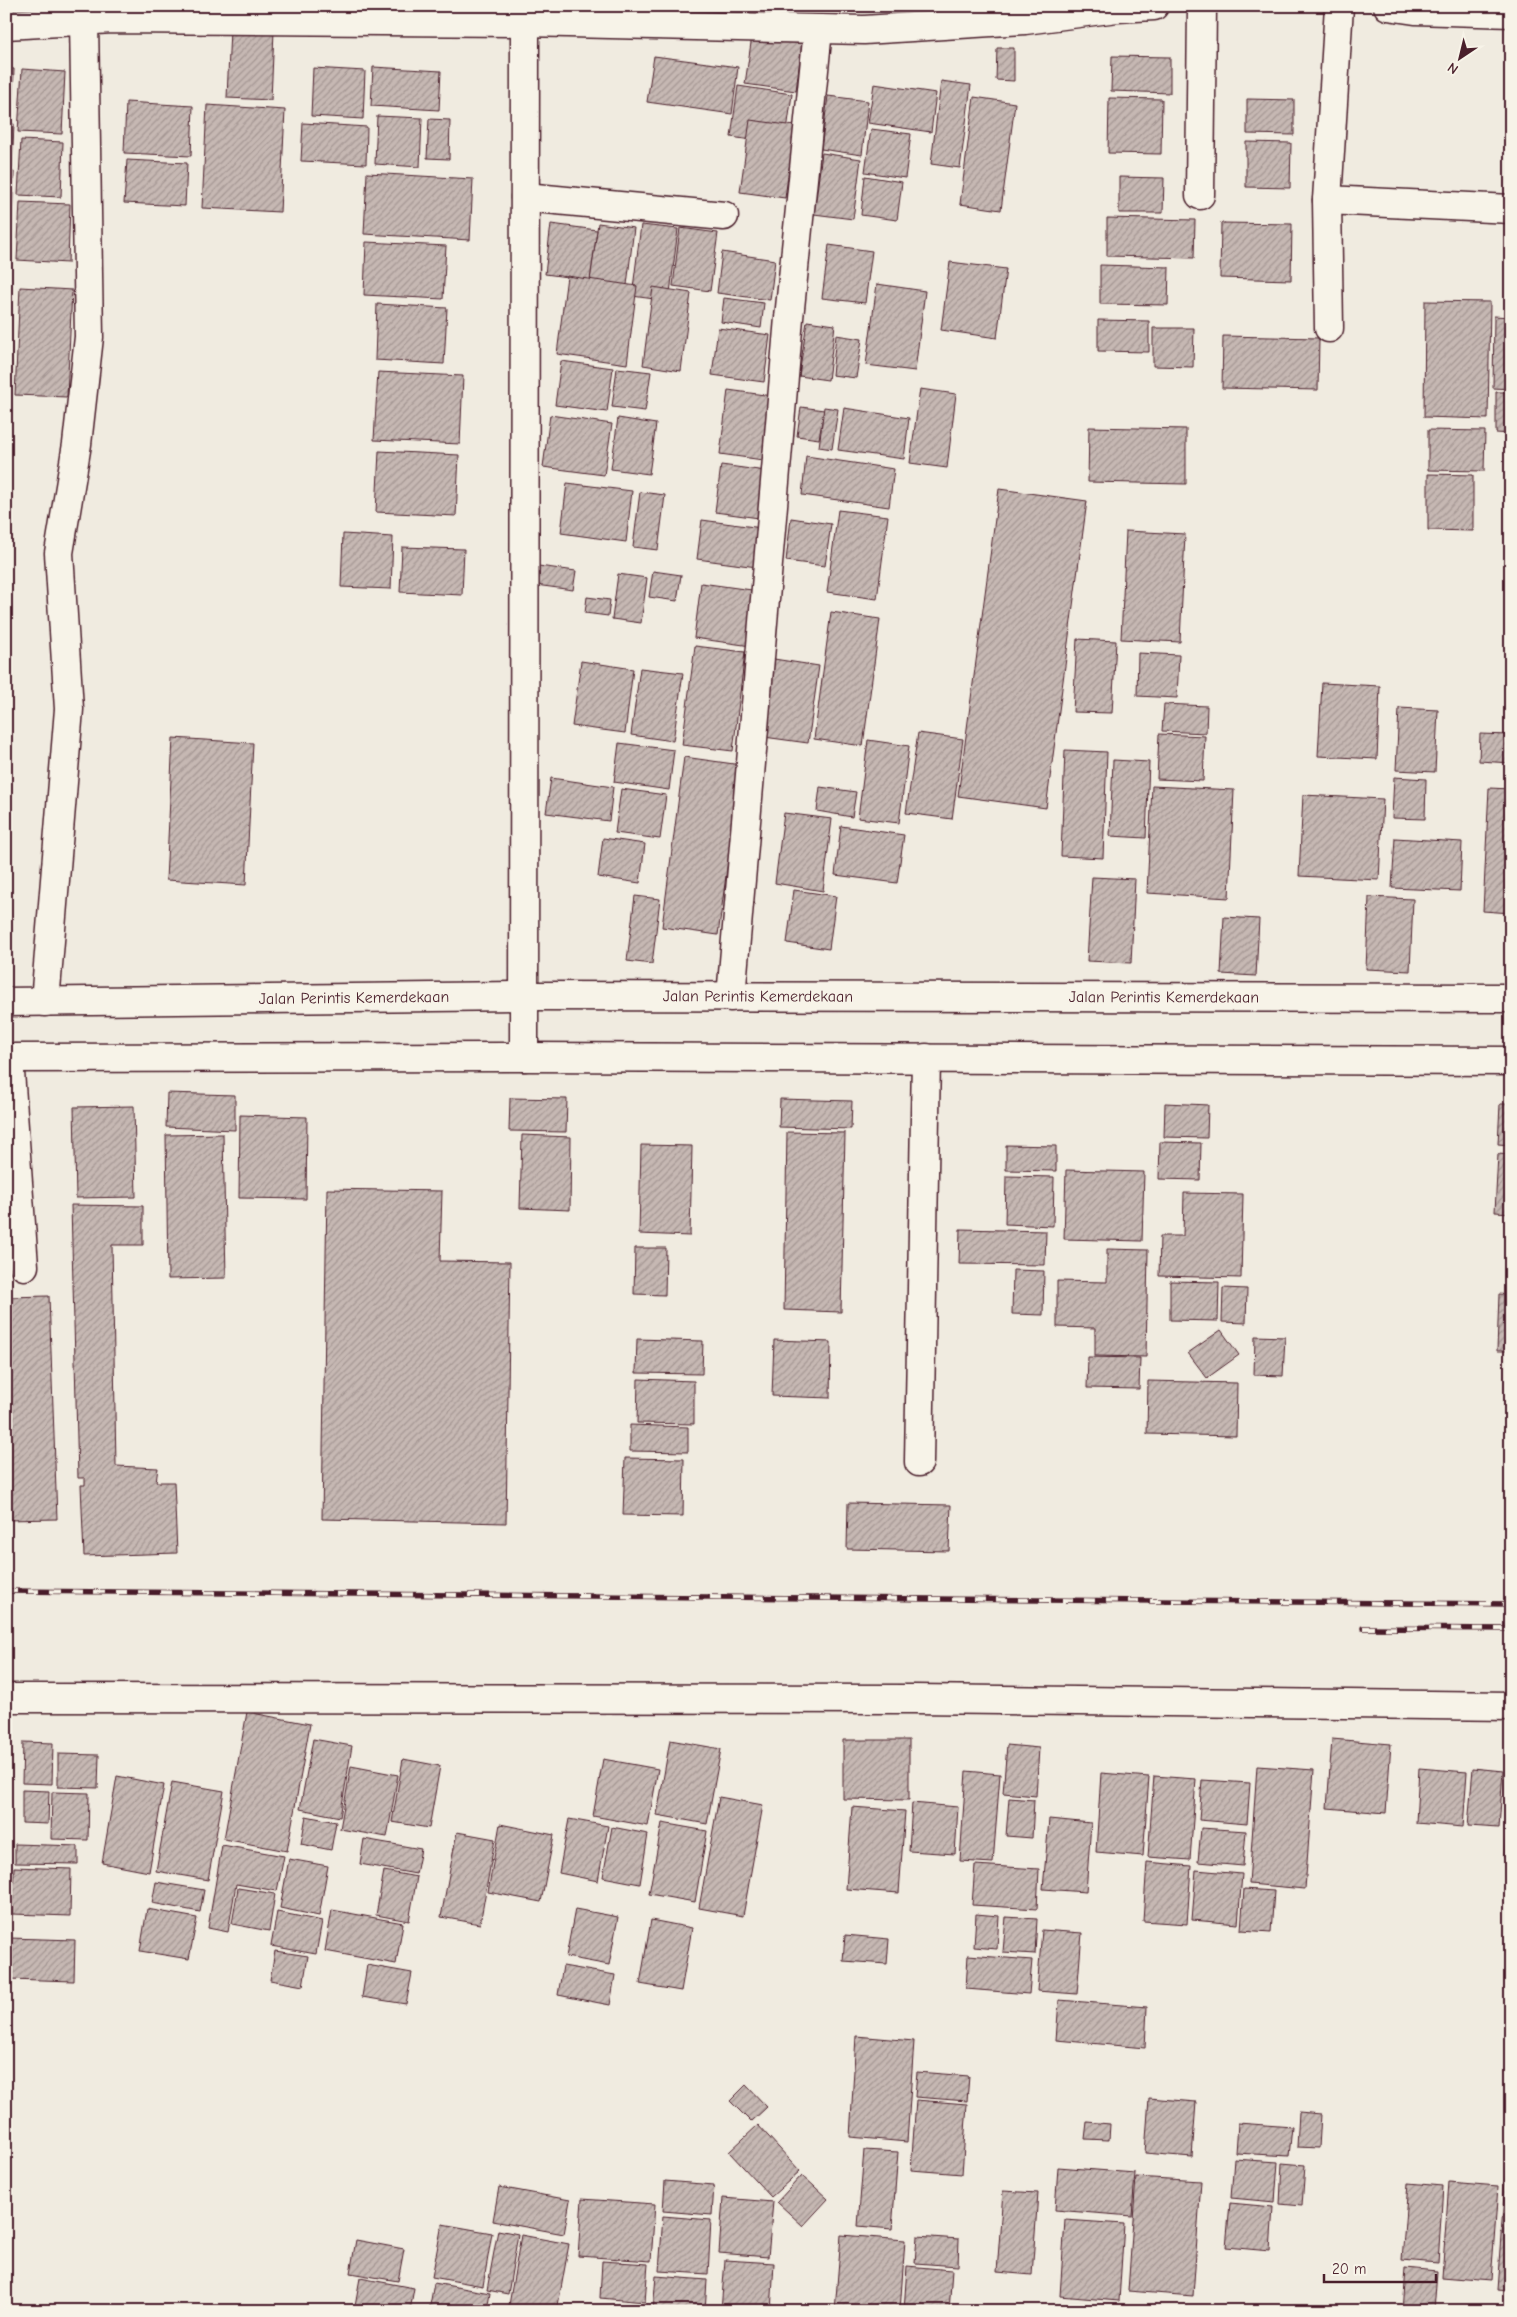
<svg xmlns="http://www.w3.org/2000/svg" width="1517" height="2317" viewBox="0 0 1517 2317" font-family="'Comic Neue',sans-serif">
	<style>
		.building { fill: url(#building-hatch); stroke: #4a1f2b }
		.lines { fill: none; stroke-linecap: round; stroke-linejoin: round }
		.minor-casing { stroke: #4a1f2b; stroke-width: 31 }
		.secondary-casing { stroke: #4a1f2b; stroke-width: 31 }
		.minor { stroke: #f7f3e8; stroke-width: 28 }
		.secondary { stroke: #f7f3e8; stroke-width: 28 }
		.rail-casing { stroke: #4a1f2b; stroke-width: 5.5 }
		.rail { stroke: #f7f3e8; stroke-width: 4; stroke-dasharray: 11; stroke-linecap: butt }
		.labels { text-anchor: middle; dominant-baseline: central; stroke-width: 4.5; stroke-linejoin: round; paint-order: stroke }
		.street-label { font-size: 16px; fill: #4a1f2b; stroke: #f7f3e8 }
	</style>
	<defs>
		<pattern id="building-hatch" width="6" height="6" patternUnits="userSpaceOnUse" patternTransform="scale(1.25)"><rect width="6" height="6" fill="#c6b8b3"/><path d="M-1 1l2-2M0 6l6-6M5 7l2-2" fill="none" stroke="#a39592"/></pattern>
	</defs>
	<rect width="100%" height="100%" fill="#f0ebe0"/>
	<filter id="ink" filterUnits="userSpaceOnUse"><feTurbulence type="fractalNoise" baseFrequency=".02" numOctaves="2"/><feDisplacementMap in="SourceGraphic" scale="10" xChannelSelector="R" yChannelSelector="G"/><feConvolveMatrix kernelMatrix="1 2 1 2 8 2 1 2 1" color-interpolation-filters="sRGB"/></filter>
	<g filter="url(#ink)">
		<g class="building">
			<polygon points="230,29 274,31 271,100 227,98"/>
			<polygon points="752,36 802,43 796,91 745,84"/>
			<polygon points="997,48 1014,48 1014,81 996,80"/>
			<polygon points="654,56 738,67 732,114 647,102"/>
			<polygon points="1112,56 1170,57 1170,93 1111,91"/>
			<polygon points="373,67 441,71 439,110 371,106"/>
			<polygon points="6,68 14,69 12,118 6,117"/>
			<polygon points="313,68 365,71 363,119 311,116"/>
			<polygon points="22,69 65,72 62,134 18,132"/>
			<polygon points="941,81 971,85 960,168 931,164"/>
			<polygon points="874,84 936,93 931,132 868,123"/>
			<polygon points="738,86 792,94 785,145 731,137"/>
			<polygon points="828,96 868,101 862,155 821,149"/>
			<polygon points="974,97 1015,103 1001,210 960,204"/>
			<polygon points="1109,98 1162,99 1161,154 1108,153"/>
			<polygon points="1247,99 1294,100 1294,135 1247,134"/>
			<polygon points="126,102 193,106 191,156 124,153"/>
			<polygon points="207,105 285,110 280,212 202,208"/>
			<polygon points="377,116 422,118 420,167 375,164"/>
			<polygon points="429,119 450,120 449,159 427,158"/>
			<polygon points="750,120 795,126 785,198 740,192"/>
			<polygon points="6,123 14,124 12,167 6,167"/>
			<polygon points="303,123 367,127 366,164 301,161"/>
			<polygon points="871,129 911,134 905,178 865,172"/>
			<polygon points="21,140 63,142 61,197 18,195"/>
			<polygon points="1246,142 1291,143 1290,188 1246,187"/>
			<polygon points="822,153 861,159 853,219 814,214"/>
			<polygon points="127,160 187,163 185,206 124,203"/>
			<polygon points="6,172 14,172 11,245 6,245"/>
			<polygon points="367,173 473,179 470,240 364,234"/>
			<polygon points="865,176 902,182 897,220 861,215"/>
			<polygon points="1119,177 1164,178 1163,213 1119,213"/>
			<polygon points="20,202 70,204 68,263 17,260"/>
			<polygon points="1107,218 1195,220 1194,258 1107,256"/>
			<polygon points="598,223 634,228 626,293 589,287"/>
			<polygon points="1221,223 1292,224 1291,280 1220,278"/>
			<polygon points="551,224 597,230 590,280 545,274"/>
			<polygon points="641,225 678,229 669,301 632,296"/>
			<polygon points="680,228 718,233 710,291 673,286"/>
			<polygon points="366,242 446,246 443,299 364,295"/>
			<polygon points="829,245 872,251 865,303 822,298"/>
			<polygon points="722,252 775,260 770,300 717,293"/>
			<polygon points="950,262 1006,269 997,338 941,330"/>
			<polygon points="1100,265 1169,267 1168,305 1100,304"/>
			<polygon points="567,276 637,286 627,364 557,354"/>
			<polygon points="877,284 925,291 915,371 866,365"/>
			<polygon points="20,287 72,290 67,397 15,395"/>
			<polygon points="653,287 691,293 681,371 643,365"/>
			<polygon points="724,298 764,303 761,328 721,322"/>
			<polygon points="1425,301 1490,302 1488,419 1424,417"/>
			<polygon points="377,304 447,308 444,364 375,360"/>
			<polygon points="1494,316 1511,317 1511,389 1493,388"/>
			<polygon points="1098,320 1149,321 1149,352 1098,351"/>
			<polygon points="807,321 835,325 828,380 799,376"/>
			<polygon points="718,328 770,335 764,382 712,375"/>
			<polygon points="1153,328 1194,328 1193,367 1153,366"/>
			<polygon points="836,335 862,339 856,378 832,375"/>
			<polygon points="1223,336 1319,338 1318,390 1222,388"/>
			<polygon points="561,361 613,368 607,412 555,405"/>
			<polygon points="617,368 651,372 645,411 612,407"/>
			<polygon points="378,372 463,376 460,444 374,440"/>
			<polygon points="920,389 956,394 947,468 910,463"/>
			<polygon points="728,390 772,396 763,460 720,454"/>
			<polygon points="1496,392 1511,392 1511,434 1496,433"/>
			<polygon points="801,407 824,410 819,439 797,436"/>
			<polygon points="824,407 838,409 832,449 819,447"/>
			<polygon points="844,408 909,418 904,459 838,450"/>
			<polygon points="550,415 612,424 604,475 543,467"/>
			<polygon points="618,418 656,424 649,474 611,469"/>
			<polygon points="1089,427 1186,429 1186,484 1088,482"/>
			<polygon points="1428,430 1485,431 1484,471 1428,470"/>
			<polygon points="379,451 459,455 456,516 376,512"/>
			<polygon points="806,456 894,469 889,507 802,495"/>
			<polygon points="721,465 766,471 759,518 715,512"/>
			<polygon points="1428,474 1473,475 1473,531 1428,530"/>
			<polygon points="567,483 632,491 626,542 561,533"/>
			<polygon points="999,489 1087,501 1046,808 958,796"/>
			<polygon points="640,492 665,495 658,550 633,547"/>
			<polygon points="838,510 888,516 877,599 827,592"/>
			<polygon points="791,518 831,524 825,566 786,561"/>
			<polygon points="702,520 762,528 757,567 697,559"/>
			<polygon points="1126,531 1185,534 1180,642 1121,639"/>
			<polygon points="343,534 393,537 391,589 341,587"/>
			<polygon points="402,547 464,549 462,595 400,592"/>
			<polygon points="531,565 576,571 573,590 528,584"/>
			<polygon points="653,571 681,575 677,601 649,597"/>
			<polygon points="618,574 647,578 641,623 612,619"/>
			<polygon points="701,583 759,591 751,646 694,638"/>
			<polygon points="587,597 610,600 608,616 585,613"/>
			<polygon points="831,612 880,619 863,746 814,739"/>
			<polygon points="1077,639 1116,641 1112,713 1073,712"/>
			<polygon points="695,646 745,652 733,751 682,745"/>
			<polygon points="1138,653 1179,655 1177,698 1137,696"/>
			<polygon points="774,659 819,666 808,743 764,737"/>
			<polygon points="581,661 633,669 625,733 572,726"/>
			<polygon points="640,668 683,673 673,741 631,735"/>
			<polygon points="1322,683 1380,686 1377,759 1318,756"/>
			<polygon points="1164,704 1207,706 1206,733 1162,731"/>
			<polygon points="1399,708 1438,710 1435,772 1396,770"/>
			<polygon points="918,733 963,739 952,819 906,813"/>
			<polygon points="1159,734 1205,736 1203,781 1157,779"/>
			<polygon points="1480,734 1511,735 1511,763 1479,761"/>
			<polygon points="173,738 253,743 246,885 166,880"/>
			<polygon points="868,740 909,746 899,823 858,818"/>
			<polygon points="619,743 674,750 669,790 614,782"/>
			<polygon points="1065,750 1107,752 1103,858 1061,856"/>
			<polygon points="684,757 741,765 718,935 662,927"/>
			<polygon points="1113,760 1149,762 1146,838 1110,836"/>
			<polygon points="1394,777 1426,779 1425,819 1392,818"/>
			<polygon points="551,778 613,787 609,821 546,813"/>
			<polygon points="1152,786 1234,790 1229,898 1147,893"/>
			<polygon points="820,787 856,792 852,817 817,811"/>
			<polygon points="1489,788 1511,789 1511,913 1483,911"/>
			<polygon points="621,789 666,795 660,839 615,833"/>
			<polygon points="1303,795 1383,799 1379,880 1299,876"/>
			<polygon points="784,813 832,819 823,891 775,883"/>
			<polygon points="841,826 904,835 897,883 835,875"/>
			<polygon points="603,838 645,844 640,883 598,877"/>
			<polygon points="1395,838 1462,842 1460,891 1392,888"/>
			<polygon points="1092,877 1135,879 1131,963 1087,961"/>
			<polygon points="794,890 836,896 829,949 787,943"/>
			<polygon points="635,896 660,899 652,964 627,961"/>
			<polygon points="1369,897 1413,899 1410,971 1366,969"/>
			<polygon points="1224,917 1259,919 1256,976 1221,974"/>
			<polygon points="167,1093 235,1095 235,1130 166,1127"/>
			<polygon points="510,1098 567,1099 566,1132 509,1131"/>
			<polygon points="780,1099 852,1101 851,1129 779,1127"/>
			<polygon points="1165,1103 1208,1105 1207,1138 1164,1137"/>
			<polygon points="1500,1104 1511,1104 1511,1145 1498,1144"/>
			<polygon points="134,1106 136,1197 76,1198 74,1107"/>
			<polygon points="240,1115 307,1117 306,1199 239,1198"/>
			<polygon points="787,1132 845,1133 841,1312 784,1310"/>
			<polygon points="223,1134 226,1278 168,1279 166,1135"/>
			<polygon points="522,1135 571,1137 570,1210 520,1208"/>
			<polygon points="1160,1142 1201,1143 1200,1180 1159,1179"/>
			<polygon points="641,1145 692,1146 690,1236 639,1234"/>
			<polygon points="1006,1145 1056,1146 1056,1171 1006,1170"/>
			<polygon points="1498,1154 1511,1155 1511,1213 1495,1212"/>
			<polygon points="1066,1170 1144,1172 1142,1241 1064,1239"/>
			<polygon points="1006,1176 1054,1177 1053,1226 1005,1224"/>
			<polygon points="327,1189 442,1191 440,1261 510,1262 506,1523 322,1519"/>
			<polygon points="1184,1193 1243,1194 1241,1278 1159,1276 1160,1236 1183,1236"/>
			<polygon points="71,1205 143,1206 143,1245 112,1245 116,1466 158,1468 156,1482 174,1482 177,1553 84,1556 81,1485 85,1485 85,1478 78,1478"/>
			<polygon points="960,1229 1046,1231 1045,1265 959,1264"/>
			<polygon points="635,1248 666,1248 665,1295 634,1294"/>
			<polygon points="1107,1249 1148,1250 1146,1357 1095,1356 1095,1328 1057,1327 1057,1281 1107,1282"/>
			<polygon points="1013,1270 1044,1271 1043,1315 1012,1314"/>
			<polygon points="1170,1281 1219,1282 1218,1321 1170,1320"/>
			<polygon points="1223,1288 1247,1289 1246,1323 1222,1322"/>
			<polygon points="1499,1294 1511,1295 1511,1351 1497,1351"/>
			<polygon points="49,1296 57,1519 6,1520 6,1297"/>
			<polygon points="1221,1330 1239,1355 1207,1378 1188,1353"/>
			<polygon points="1255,1336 1285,1337 1283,1376 1254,1375"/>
			<polygon points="637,1339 703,1341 702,1374 636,1373"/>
			<polygon points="774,1340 831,1342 830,1398 772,1396"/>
			<polygon points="1088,1357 1140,1358 1139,1389 1087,1388"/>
			<polygon points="638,1379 694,1381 694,1424 637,1423"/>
			<polygon points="1148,1381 1237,1383 1236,1436 1147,1434"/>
			<polygon points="630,1425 688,1427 688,1452 630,1451"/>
			<polygon points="625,1458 684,1459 683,1516 623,1515"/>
			<polygon points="848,1503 951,1505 949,1551 847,1549"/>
			<polygon points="247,1712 310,1724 287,1851 224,1839"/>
			<polygon points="313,1739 352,1746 340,1817 300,1809"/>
			<polygon points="1332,1739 1391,1744 1386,1813 1327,1808"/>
			<polygon points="670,1740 721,1749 707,1824 657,1815"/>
			<polygon points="843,1740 909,1740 909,1800 843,1799"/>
			<polygon points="23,1742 53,1743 52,1784 22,1783"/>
			<polygon points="1007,1745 1039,1748 1036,1796 1003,1793"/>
			<polygon points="58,1754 99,1755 98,1788 58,1787"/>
			<polygon points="403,1759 440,1766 429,1828 392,1822"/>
			<polygon points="603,1759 658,1769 648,1826 593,1816"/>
			<polygon points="351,1766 398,1775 387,1837 340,1829"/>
			<polygon points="1257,1766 1314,1770 1305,1889 1249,1884"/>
			<polygon points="1419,1768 1467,1772 1463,1827 1416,1823"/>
			<polygon points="1473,1768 1503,1771 1499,1828 1468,1826"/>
			<polygon points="966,1771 1000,1774 993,1863 960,1861"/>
			<polygon points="1101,1773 1149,1777 1143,1856 1096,1852"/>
			<polygon points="117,1776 164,1785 149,1872 102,1863"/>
			<polygon points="1154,1776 1196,1779 1190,1860 1148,1857"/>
			<polygon points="1202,1780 1250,1783 1247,1824 1199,1820"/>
			<polygon points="172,1782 224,1791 208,1880 156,1871"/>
			<polygon points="1509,1787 1511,1787 1511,1858 1504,1858"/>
			<polygon points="22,1790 49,1791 48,1824 22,1823"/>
			<polygon points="52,1792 89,1793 88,1840 51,1839"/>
			<polygon points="719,1797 763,1805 743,1916 699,1908"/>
			<polygon points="1009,1798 1034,1800 1032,1838 1006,1836"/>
			<polygon points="912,1803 958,1807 955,1854 909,1851"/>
			<polygon points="852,1807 905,1811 899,1893 846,1889"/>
			<polygon points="306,1816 336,1822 331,1850 301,1844"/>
			<polygon points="569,1819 608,1826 598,1881 559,1873"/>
			<polygon points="1049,1819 1091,1823 1086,1892 1043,1889"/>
			<polygon points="662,1823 707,1831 695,1902 649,1894"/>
			<polygon points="500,1824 554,1835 541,1902 488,1892"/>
			<polygon points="612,1827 648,1834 640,1884 603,1877"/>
			<polygon points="1201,1828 1246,1831 1243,1866 1198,1862"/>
			<polygon points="457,1832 495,1839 480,1924 441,1917"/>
			<polygon points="364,1839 421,1849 416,1874 360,1864"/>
			<polygon points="15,1844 78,1846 78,1864 15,1863"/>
			<polygon points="222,1845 284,1856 277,1891 236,1884 228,1932 208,1928"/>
			<polygon points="289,1859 328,1866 319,1916 280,1908"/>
			<polygon points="1147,1862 1191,1866 1187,1924 1143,1921"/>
			<polygon points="975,1865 1039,1869 1037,1909 972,1905"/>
			<polygon points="14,1867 71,1869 70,1916 12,1914"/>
			<polygon points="1196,1870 1242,1874 1238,1924 1192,1920"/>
			<polygon points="384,1871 417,1877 409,1921 376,1915"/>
			<polygon points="156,1882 204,1890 200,1912 152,1903"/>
			<polygon points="238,1888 275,1894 269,1931 232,1924"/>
			<polygon points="1244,1889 1274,1891 1271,1932 1241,1930"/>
			<polygon points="147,1909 197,1918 189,1959 140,1951"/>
			<polygon points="575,1909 618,1917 609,1965 566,1957"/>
			<polygon points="332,1910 403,1923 396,1964 325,1951"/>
			<polygon points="277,1912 322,1921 316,1954 271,1946"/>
			<polygon points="976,1914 999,1916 997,1949 974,1947"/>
			<polygon points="1006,1917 1037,1919 1035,1954 1003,1952"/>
			<polygon points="651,1920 692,1928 681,1991 640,1984"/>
			<polygon points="1042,1930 1082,1933 1077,1994 1037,1991"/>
			<polygon points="845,1935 889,1939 887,1964 843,1961"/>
			<polygon points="9,1938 75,1940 74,1981 8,1979"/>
			<polygon points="275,1951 308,1956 303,1986 270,1980"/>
			<polygon points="968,1955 1032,1960 1029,1994 966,1989"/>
			<polygon points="367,1965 412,1973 406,2004 362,1997"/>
			<polygon points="563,1966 615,1975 610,2005 558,1995"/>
			<polygon points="1059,2000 1147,2007 1145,2048 1056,2040"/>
			<polygon points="856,2036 914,2041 907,2142 850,2137"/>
			<polygon points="917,2072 969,2076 967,2101 915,2097"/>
			<polygon points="746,2085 767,2107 751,2122 730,2101"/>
			<polygon points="1149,2098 1196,2102 1192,2157 1145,2153"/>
			<polygon points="916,2100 967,2104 962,2174 911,2170"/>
			<polygon points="1299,2112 1321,2114 1319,2148 1297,2147"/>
			<polygon points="1087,2122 1110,2124 1109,2140 1085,2139"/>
			<polygon points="1238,2123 1292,2127 1289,2156 1236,2153"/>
			<polygon points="758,2125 800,2171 771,2197 729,2152"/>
			<polygon points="864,2150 898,2152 892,2229 858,2226"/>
			<polygon points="1234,2159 1278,2162 1275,2202 1231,2198"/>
			<polygon points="1282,2163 1305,2165 1302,2206 1280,2204"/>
			<polygon points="1058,2167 1135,2173 1132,2216 1055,2210"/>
			<polygon points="1506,2167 1511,2167 1511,2291 1497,2290"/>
			<polygon points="802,2175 828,2199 803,2226 777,2202"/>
			<polygon points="1136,2177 1201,2181 1193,2296 1128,2291"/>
			<polygon points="665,2181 714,2185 712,2215 663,2211"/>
			<polygon points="1449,2182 1498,2186 1491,2281 1442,2277"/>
			<polygon points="1408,2183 1443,2186 1438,2263 1402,2260"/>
			<polygon points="499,2187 570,2200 564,2234 493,2221"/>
			<polygon points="1003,2191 1038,2193 1032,2275 997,2272"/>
			<polygon points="723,2198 773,2202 768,2257 719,2253"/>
			<polygon points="582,2199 655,2204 651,2261 578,2256"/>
			<polygon points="1230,2203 1273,2207 1270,2251 1226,2247"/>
			<polygon points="663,2216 711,2220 708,2274 659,2271"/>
			<polygon points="1065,2220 1124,2224 1119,2301 1060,2296"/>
			<polygon points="442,2224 492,2233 483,2286 432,2277"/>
			<polygon points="498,2230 518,2234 508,2294 487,2290"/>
			<polygon points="521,2235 569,2244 557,2311 508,2311"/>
			<polygon points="841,2235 905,2240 900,2311 835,2311"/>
			<polygon points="917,2236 959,2239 958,2266 915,2263"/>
			<polygon points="356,2240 404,2249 398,2281 350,2273"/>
			<polygon points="725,2260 774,2263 771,2311 721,2311"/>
			<polygon points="602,2261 648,2264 645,2302 600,2298"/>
			<polygon points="907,2266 952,2270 949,2311 904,2311"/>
			<polygon points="1405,2268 1437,2271 1434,2311 1402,2311"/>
			<polygon points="656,2276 707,2280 705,2311 653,2311"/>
			<polygon points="360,2278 414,2288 410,2311 354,2311"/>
			<polygon points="434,2283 490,2293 487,2311 429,2311"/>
		</g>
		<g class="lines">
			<g class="minor-casing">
				<g id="minor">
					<polyline points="1388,6 1415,10 1511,13"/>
					<polyline points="6,25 113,19 525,22 864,30 1025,20 1117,8 1154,6"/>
					<polyline points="1200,195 1202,6"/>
					<polyline points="525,197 724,216"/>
					<polyline points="1327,200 1511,209"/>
					<polyline points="1329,328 1327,200 1339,6"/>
					<polyline points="731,997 789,318 818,30"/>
					<polyline points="45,1002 69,709 59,553 77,444 89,337 84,20"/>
					<polyline points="524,1057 525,6"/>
					<polyline points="9,1058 24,1266"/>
					<polyline points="919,1462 926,1058"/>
					<polyline points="6,1698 914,1699 1511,1706"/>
				</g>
			</g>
			<g class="secondary-casing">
				<g id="secondary">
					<path id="s1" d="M6,1002l517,-6 988,2"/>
					<polyline points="6,1058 524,1057 1511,1061"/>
				</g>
			</g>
			<use href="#minor" class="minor"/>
			<use href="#secondary" class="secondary"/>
			<g class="rail-casing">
				<g id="rail">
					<polyline points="6,1591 1511,1604"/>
					<polyline points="1363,1628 1511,1629"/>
				</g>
			</g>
			<use href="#rail" class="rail"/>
		</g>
	</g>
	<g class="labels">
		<g class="street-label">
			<text stroke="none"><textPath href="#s1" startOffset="752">Jalan Perintis Kemerdekaan</textPath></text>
			<text stroke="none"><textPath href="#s1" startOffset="348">Jalan Perintis Kemerdekaan</textPath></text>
			<text stroke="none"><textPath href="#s1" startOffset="1158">Jalan Perintis Kemerdekaan</textPath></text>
		</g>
	</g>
	<rect width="1517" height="2317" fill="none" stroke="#f7f3e8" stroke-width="25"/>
	<rect x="12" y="12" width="1492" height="2292" fill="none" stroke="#4a1f2b" stroke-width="2" filter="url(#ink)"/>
	<g transform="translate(1460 58) rotate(215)" stroke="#f7f3e8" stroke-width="4" paint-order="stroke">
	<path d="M0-4L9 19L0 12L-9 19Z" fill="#4a1f2b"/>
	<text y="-8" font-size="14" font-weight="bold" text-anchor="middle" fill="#4a1f2b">N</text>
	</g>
	<path d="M1324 2274v8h112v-8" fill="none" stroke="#4a1f2b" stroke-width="2.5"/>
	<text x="1332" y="2274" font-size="15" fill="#4a1f2b" stroke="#f7f3e8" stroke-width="4" paint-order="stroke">20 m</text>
</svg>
